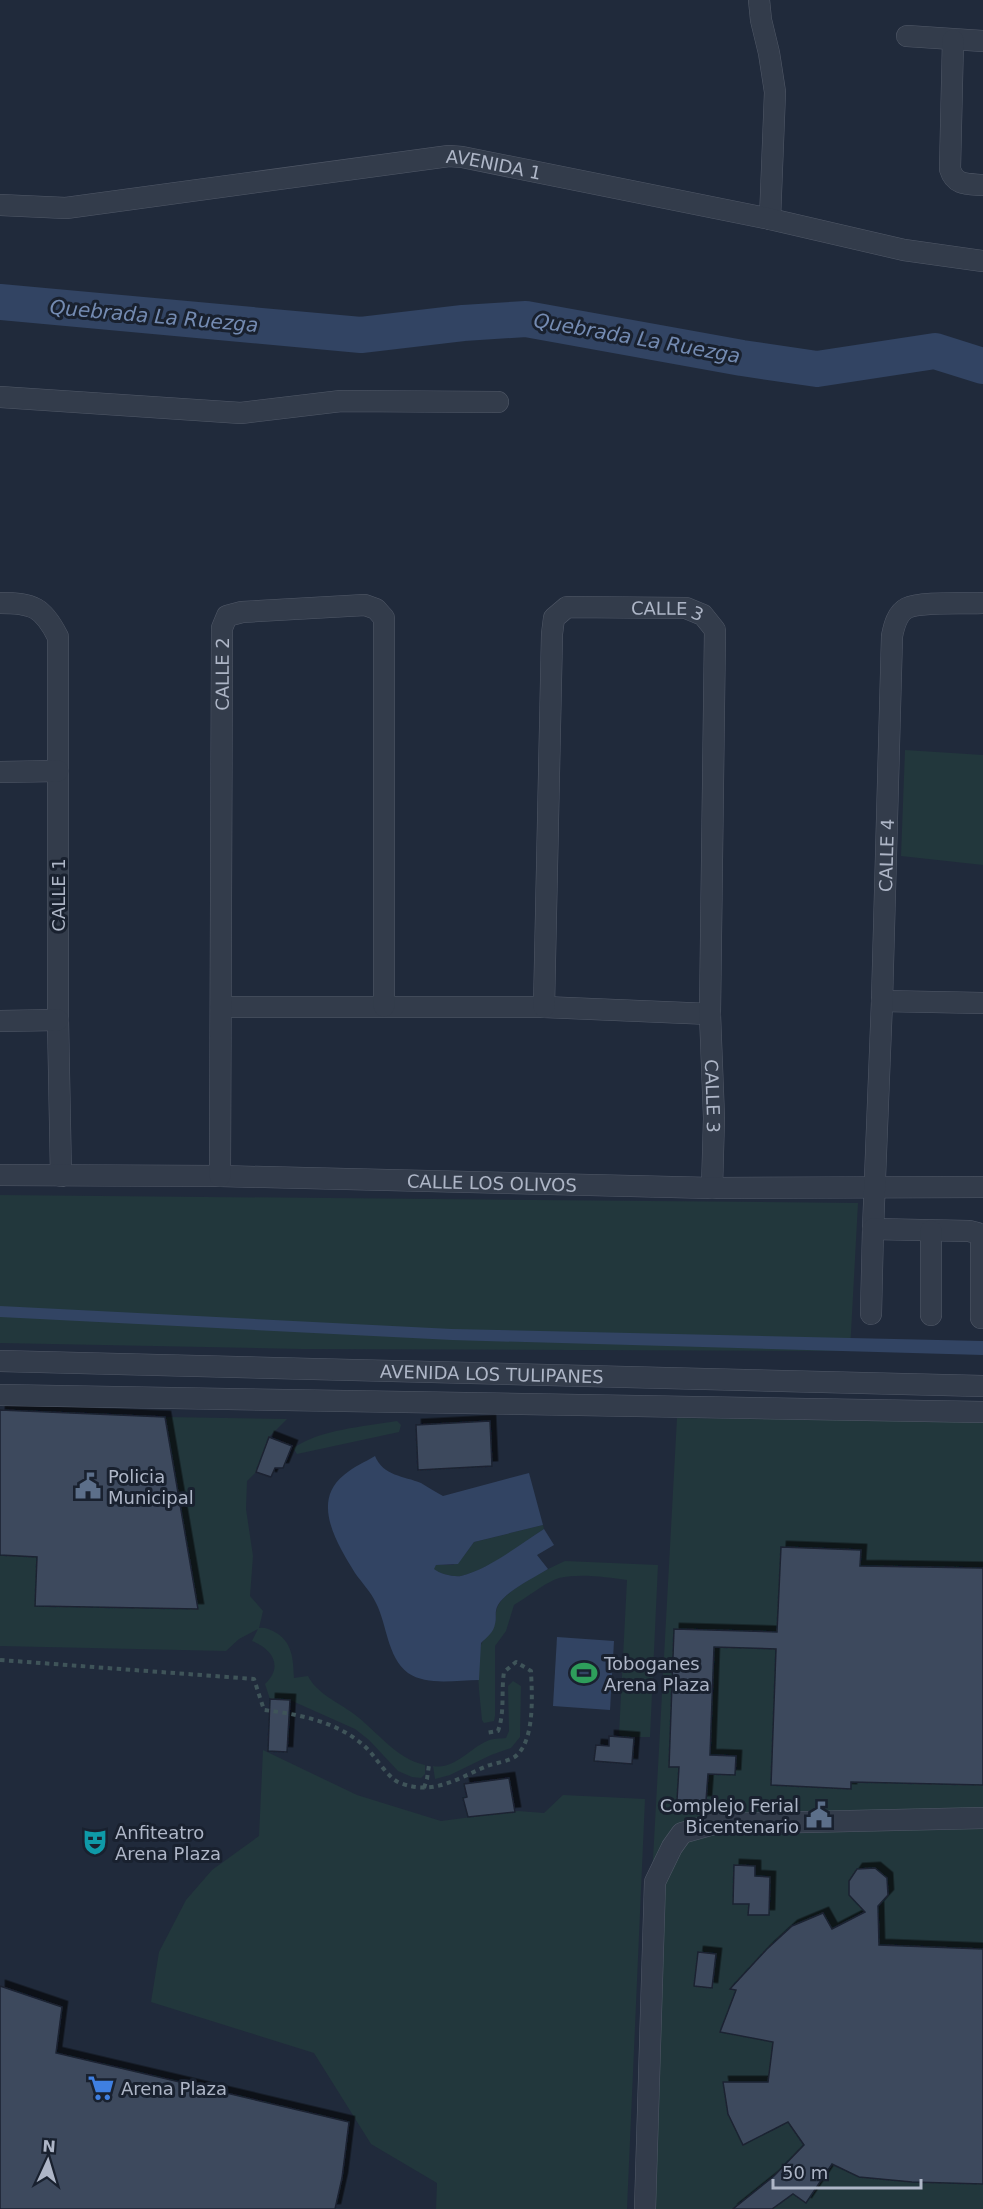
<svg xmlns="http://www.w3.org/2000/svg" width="983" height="2209" viewBox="0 0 983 2209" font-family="'DejaVu Sans',sans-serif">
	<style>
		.green { fill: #22373c }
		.water { fill: #324463 }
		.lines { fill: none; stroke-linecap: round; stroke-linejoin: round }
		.river { stroke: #324463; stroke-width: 36 }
		.building { fill: #3e495d; stroke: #1b2331; stroke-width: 1.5; filter: url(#shadow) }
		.minor-casing { stroke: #515968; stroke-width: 22 }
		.path { stroke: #3f5459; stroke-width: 4; stroke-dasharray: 4.5 4.5; stroke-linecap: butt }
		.minor { stroke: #333c4b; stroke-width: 21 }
		.labels { text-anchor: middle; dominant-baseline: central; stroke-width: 6; stroke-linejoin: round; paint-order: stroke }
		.street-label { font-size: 18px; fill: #aeb6c7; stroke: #19212f }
		.poi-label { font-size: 18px; fill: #aeb6c7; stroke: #19212f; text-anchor: start }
		.water-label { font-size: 20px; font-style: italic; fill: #748bb2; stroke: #19212f }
	</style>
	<defs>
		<filter id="shadow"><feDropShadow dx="5.5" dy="-5.5" stdDeviation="0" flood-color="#0009"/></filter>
	</defs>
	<rect width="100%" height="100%" fill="#202a3b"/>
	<g class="green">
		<polygon points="905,750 983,755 983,865 901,856"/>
		<polygon points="0,1195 858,1203 850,1351 301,1349 0,1343"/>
		<path d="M165,1417l122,2 -18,18 -13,35 -9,9 -1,28 7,47 -3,40 13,15 -4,17c6,-1 9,1 14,3 20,10 20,28 21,47l14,-2c9,18 30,26 46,38 22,16 42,45 71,51v9l-4,4 -9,-1 -14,-6 -29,-31 -14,-11 -65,-29 -20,-1 -5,-15c19,-18 7,-35 -13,-43l6,-12 -19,10 -13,12 -226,-5v-91l37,2 -1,48 162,4z"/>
		<polygon points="677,1418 983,1422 983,2209 634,2209"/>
		<path d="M397,1421l4,4 -2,7 -102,22 -4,-6c29,-19 69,-21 104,-27z"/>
		<path d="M543,1525l1,4c-25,16 -53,40 -83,47 -8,1 -21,-2 -28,-7l3,-4h17l10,-8 11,-15z"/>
		<path d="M565,1561l93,4 -8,172h-26l-5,-3 8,-154c-21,-3 -47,-7 -68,-2 -13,4 -33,20 -45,27l-8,26 -11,15v70l-1,5 -10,2 -2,-3c-2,-24 -7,-52 -1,-75 2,-6 10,-13 13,-19 3,-7 0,-15 5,-22 9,-15 50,-36 66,-43z"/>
		<path d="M513,1681l8,5 -1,51 -9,11 -20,7 -41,20 -15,4 -2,-13c21,4 36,-17 54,-25 6,-3 13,-2 19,-3l3,-7 -1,-45z"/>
		<polygon points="263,1750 357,1795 441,1821 518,1811 544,1813 563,1795 645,1799 627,2209 436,2209 437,2183 371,2144 314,2053 151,2002 159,1952 186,1900 212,1870 259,1836"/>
	</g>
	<g class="water">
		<polygon points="0,1306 452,1329 983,1341 983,1355 452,1340 0,1317"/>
		<path d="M375,1456c8,20 29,20 46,27 7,4 14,9 22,13l86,-23 14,52 -69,17 -16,22 -22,1 -2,4c6,5 19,8 27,7 28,-7 59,-32 83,-47l10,16 -17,10 11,14c-14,9 -42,22 -50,36 -4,7 -1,12 -3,19 -1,8 -8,13 -14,19l-2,37c-23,0 -52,6 -71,-7 -21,-16 -21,-49 -32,-70 -5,-11 -14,-20 -21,-30 -17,-28 -45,-71 -11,-98 9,-8 21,-13 31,-19z"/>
		<polygon points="557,1637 614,1641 610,1710 553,1706"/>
	</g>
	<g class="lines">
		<polyline class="river" points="0,302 361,335 463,323 526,319 742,358 817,369 935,351 983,366"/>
	</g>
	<g class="building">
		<polygon points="0,1410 165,1417 198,1609 35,1606 37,1557 0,1555"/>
		<polygon points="490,1421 492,1466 418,1470 416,1425"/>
		<polygon points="269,1437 292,1446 283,1468 275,1468 271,1477 256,1472"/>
		<polygon points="781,1547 861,1550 860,1566 983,1568 983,1785 851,1782 851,1789 771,1785 776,1649 714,1647 710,1755 736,1756 735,1775 708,1774 706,1801 677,1800 679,1767 669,1767 674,1629 777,1632"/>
		<polygon points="270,1699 290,1700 287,1752 268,1751"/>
		<polygon points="609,1736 634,1738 632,1764 594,1761 596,1745 609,1746"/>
		<polygon points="509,1778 515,1812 468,1817 463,1798 467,1797 464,1784"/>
		<polygon points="734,1865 755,1866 755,1876 770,1877 769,1915 748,1915 749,1904 733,1904"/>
		<polygon points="875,1868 887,1878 888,1895 878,1906 879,1945 983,1949 983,2184 912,2182 859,2177 832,2164 806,2203 793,2194 772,2209 733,2209 774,2176 804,2145 788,2122 743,2145 728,2114 723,2082 768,2082 773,2042 720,2032 736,1990 730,1989 767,1949 792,1926 823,1913 832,1929 865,1912 849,1895 849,1881 857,1869"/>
		<polygon points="698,1952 716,1954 712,1988 694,1986"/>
		<polygon points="0,1986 62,2007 56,2053 349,2122 342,2178 335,2209 0,2209"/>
	</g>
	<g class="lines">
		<g class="minor-casing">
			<g id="minor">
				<polyline points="759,0 761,20 769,53 775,92 770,219"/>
				<polyline points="907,36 983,41"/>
				<path d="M953,40l-3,129c5,17 18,15 33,16"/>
				<path id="s1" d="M0,205l66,3 383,-52 13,1 308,62 134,31 79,11"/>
				<polyline points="0,397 241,413 341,401 498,402"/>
				<path d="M0,603c33,0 43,4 58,34v383l3,156"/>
				<polyline points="0,772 58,771"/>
				<polyline points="882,1001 983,1003"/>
				<polyline points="221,1007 544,1007 710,1014"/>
				<path id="s2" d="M544,1007l8,-373 2,-16 13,-11 119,1 17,7 12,15 -5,384 4,104 -2,70"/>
				<polyline points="0,1021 58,1020"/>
				<path id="s3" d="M0,1175l220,1 492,12 271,-1"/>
				<path id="s4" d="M220,1176l2,-548 5,-12 15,-4 123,-7 11,4 8,9v388"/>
				<path id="s5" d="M873,1229l9,-228 10,-365c2,-10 5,-23 15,-28 14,-7 59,-4 76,-5"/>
				<polyline points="871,1314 873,1229 969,1231 977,1233 981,1238 981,1318"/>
				<polyline points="931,1315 931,1231"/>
				<path id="s6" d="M0,1361l983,25"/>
				<polyline points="0,1395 983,1412"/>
				<polyline points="645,2209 655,1882 672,1847 682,1833 714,1824 983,1818"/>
			</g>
		</g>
		<g class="path">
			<path d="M0,1660l254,19 10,31c33,4 71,11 98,34 12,9 25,34 38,39 34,13 58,-5 87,-17 8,-3 24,-5 30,-11 18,-17 15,-61 14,-84l-15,-9 -12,10c-3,19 1,40 -6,59l-12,2"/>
			<polyline points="424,1788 427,1779 429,1765"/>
		</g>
		<use href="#minor" class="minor"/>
	</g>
	<defs>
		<g id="civic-bare" transform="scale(2.07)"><path d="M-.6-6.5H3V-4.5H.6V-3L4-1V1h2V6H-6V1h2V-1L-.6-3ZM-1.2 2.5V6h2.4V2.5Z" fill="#5c6f8a" stroke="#19212f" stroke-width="2.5" paint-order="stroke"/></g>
		<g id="stadium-bare" transform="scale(2.07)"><path d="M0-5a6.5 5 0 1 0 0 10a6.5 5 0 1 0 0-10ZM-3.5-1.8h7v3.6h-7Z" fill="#2e9e5b" stroke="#19212f" stroke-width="2.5" paint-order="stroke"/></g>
		<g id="theatre-bare" transform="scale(2.07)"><path d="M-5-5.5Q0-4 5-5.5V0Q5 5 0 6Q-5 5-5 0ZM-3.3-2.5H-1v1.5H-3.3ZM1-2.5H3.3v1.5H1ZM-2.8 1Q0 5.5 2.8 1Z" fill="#0f9aa8" stroke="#19212f" stroke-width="2.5" paint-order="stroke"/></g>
		<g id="supermarket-bare" transform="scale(2.07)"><path d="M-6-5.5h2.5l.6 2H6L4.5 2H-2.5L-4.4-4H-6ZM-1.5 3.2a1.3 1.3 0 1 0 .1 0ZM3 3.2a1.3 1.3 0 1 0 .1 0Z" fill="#3f7fe0" stroke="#19212f" stroke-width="2.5" paint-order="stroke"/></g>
	</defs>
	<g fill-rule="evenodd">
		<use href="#civic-bare" x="88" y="1486"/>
		<use href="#stadium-bare" x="584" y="1673"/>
		<use href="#civic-bare" x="819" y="1815"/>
		<use href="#theatre-bare" x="95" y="1842"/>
		<use href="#supermarket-bare" x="101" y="2088"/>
	</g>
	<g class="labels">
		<g class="street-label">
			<text stroke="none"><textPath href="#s1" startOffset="498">AVENIDA 1</textPath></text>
			<text stroke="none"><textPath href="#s2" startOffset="507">CALLE 3</textPath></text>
			<text stroke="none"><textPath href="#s4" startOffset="502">CALLE 2</textPath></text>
			<text stroke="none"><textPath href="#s5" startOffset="374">CALLE 4</textPath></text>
			<text transform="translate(58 895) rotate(-90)">CALLE 1</text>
			<text stroke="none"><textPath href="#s2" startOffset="1029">CALLE 3</textPath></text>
			<text stroke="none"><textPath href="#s3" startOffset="492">CALLE LOS OLIVOS</textPath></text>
			<text stroke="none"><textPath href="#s6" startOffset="492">AVENIDA LOS TULIPANES</textPath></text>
		</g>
		<g class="poi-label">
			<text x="108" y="1476">Policia<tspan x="108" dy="21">Municipal</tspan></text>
			<text x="604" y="1663">Toboganes<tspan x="604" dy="21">Arena Plaza</tspan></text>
			<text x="799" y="1805" text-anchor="end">Complejo Ferial<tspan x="799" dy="21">Bicentenario</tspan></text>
			<text x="115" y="1832">Anfiteatro<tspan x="115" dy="21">Arena Plaza</tspan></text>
			<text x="121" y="2088">Arena Plaza</text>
		</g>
		<g class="water-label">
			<text transform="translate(154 316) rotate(5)">Quebrada La Ruezga</text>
			<text transform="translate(637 338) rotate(10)">Quebrada La Ruezga</text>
		</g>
	</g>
	<g transform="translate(48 2161) rotate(4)" stroke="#19212f" stroke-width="4.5" paint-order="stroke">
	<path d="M0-4.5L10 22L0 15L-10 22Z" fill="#aeb6c7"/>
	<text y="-9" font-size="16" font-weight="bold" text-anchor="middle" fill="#aeb6c7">N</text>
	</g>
	<path d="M773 2179v9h148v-9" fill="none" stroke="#aeb6c7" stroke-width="3"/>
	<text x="782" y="2179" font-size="18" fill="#aeb6c7" stroke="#19212f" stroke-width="4.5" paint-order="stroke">50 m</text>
</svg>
